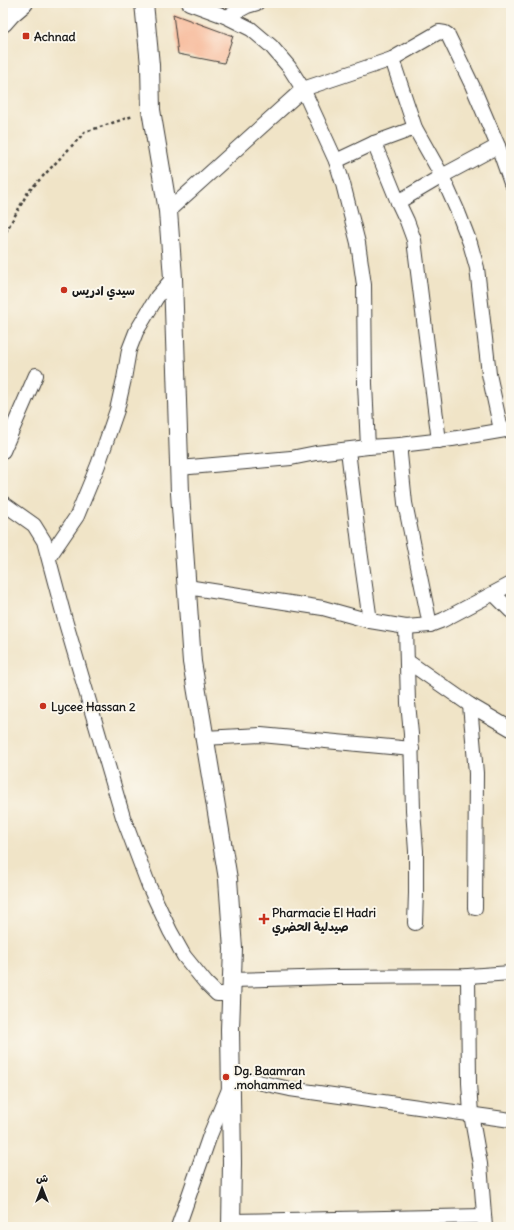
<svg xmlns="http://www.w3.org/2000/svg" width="514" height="1230" viewBox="0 0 514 1230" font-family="Delius,'Playpen Sans Arabic',sans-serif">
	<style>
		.building { fill: #f7b08d }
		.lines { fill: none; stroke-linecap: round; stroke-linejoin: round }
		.minor-casing { stroke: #3c3a36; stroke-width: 16 }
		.tertiary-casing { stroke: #3c3a36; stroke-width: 20 }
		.path { stroke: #3c3a36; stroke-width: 2.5; stroke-dasharray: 3 3; stroke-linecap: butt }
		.minor { stroke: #fff; stroke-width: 14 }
		.tertiary { stroke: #fff; stroke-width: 18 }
		.poi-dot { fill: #c8321e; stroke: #fbf7ec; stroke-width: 1.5 }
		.labels { text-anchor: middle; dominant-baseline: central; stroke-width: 4; stroke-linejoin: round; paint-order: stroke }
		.poi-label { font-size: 12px; font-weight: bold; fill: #1c1c1c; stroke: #fbf7ec; text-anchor: start }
	</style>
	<rect width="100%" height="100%" fill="#fbf7ec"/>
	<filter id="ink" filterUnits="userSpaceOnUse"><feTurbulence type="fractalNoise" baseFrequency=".025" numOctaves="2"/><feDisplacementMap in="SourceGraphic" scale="8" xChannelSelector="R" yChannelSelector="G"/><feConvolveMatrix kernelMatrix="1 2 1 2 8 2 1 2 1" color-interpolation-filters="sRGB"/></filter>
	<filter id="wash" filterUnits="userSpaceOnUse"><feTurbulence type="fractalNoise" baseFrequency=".012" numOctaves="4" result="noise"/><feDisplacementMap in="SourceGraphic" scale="16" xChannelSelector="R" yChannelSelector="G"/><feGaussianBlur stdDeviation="0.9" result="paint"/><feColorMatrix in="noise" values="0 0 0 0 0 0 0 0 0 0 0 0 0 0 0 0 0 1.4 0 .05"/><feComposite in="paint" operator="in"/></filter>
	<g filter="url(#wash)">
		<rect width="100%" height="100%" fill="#f0e4c7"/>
		<g id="blocks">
			<polygon class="building" points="173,14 233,36 224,63 178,54"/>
		</g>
	</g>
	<g filter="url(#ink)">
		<use href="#blocks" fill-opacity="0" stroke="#3c3a36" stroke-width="1"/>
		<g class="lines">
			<g class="minor-casing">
				<g id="minor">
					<polyline points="189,3 227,17 251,29 271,46 289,67 303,89 336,161 343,184 358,243 364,285 365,384 368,447"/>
					<polyline points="227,17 247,6 257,3"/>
					<polyline points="392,59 415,128 442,176 458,212 470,243 477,268 489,374 501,430"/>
					<polyline points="374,143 398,202 407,221 414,240 439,441"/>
					<polyline points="336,161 374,143 415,128"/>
					<polyline points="398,202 442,176 498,146"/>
					<polyline points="168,211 303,89 392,59 439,32 445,33 448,35 472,85 498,146 511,183"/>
					<polyline points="400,445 400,454 405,503 430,625"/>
					<polyline points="348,450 359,543 370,621"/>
					<polyline points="3,451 36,375"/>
					<polyline points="179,468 291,458 316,453 368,447 400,445 452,439 511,429"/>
					<polyline points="3,503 34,525 44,541 65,620 123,817 149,886 170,931 184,956 206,983 217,994 231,994"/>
					<polyline points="49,557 77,516 98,465 117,410 124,379 129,350 136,332 157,297 173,278"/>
					<polyline points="187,587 323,608 370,621 406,627 430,625 443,620 511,584"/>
					<polyline points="494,594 511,611"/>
					<polyline points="406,627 408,703 411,734 413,810 416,851 416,893 415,923"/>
					<polyline points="407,661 470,705 511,729"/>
					<polyline points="470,705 476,773 475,908"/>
					<polyline points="204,738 261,735 412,749"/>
					<polyline points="468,976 469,1083 471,1114 480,1164 485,1227"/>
					<polyline points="232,980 336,977 468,976 511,973"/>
					<polyline points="231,1076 290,1089 511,1120"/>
					<polyline points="231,1221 484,1216"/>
					<polyline points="178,1227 210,1135 230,1087"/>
				</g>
			</g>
			<g class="tertiary-casing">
				<g id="tertiary">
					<polyline points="144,3 150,65 151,110 168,211 173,278 180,493 192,662 228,879 233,949 230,1029 232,1163 231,1227"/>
					<polyline points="3,23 11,14 24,3"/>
				</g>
			</g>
			<polyline class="path" points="3,237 28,192 85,132 133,116"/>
			<use href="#minor" class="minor"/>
			<use href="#tertiary" class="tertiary"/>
		</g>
	</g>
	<g class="poi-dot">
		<rect x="22" y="32" width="8" height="8" rx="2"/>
		<circle cx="64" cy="290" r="4"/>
		<circle cx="43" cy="706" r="4"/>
		<path d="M262 913h4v4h4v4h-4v4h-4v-4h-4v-4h4z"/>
		<circle cx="226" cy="1077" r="4"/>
	</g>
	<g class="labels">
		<g class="poi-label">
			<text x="34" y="36">Achnad</text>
			<text x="72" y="290">سيدي ادريس</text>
			<text x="51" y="706">Lycee Hassan 2</text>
			<text x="272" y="912">Pharmacie El Hadri<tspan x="272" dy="14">صيدلية الحضري</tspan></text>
			<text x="234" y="1070">Dg. Baamran<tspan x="234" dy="14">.mohammed</tspan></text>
		</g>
	</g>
	<rect width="514" height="1230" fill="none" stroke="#fbf7ec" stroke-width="16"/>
	<g transform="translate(42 1188)" stroke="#fbf7ec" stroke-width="3" paint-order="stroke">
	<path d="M0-3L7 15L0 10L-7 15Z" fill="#1c1c1c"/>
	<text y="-6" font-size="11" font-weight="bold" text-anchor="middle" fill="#1c1c1c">ش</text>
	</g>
</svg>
